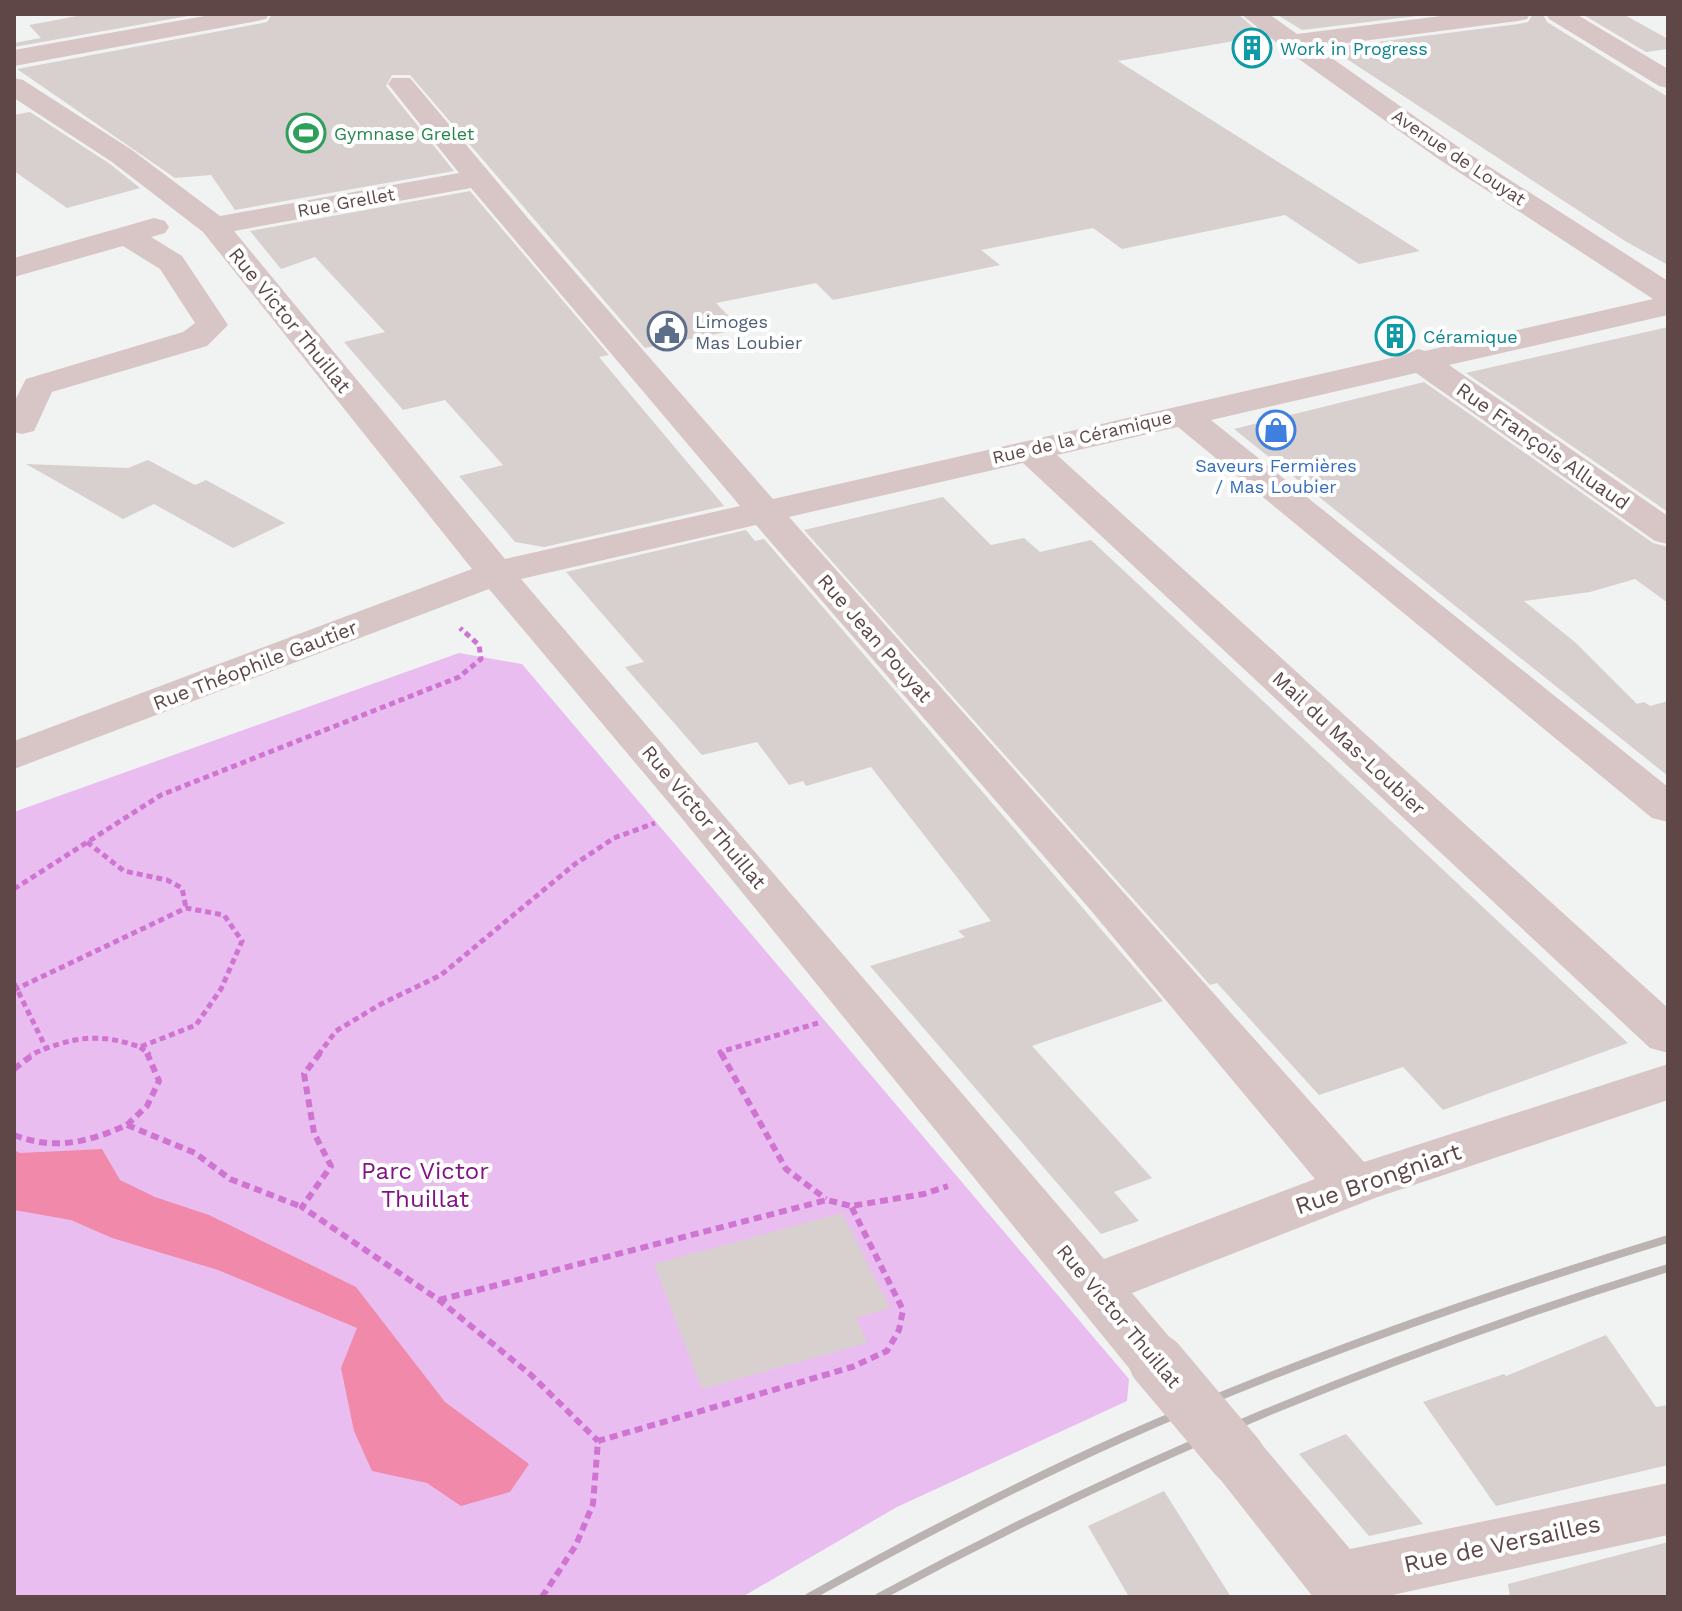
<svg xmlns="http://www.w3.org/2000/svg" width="1682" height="1611" viewBox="0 0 1682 1611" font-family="'Work Sans',sans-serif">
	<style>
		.green { fill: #eabdf1 }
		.water { fill: #f089aa }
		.building { fill: #d8d0cf }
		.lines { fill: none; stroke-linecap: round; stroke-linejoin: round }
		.path-far1 { stroke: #cf74d1; stroke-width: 5; stroke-dasharray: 6 4; stroke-linecap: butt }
		.path { stroke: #cf74d1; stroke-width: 6; stroke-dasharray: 8 5; stroke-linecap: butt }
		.minor { fill: #d8c6c7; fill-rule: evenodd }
		.rail { stroke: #bbb3b2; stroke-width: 8 }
		.minor-bridge { stroke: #d8c6c7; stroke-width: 56 }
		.labels { text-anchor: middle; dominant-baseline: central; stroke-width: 8; stroke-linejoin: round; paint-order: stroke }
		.far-culture-label { font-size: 18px; fill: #0d838f; stroke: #fff; text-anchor: start }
		.far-leisure-label { font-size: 18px; fill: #27864d; stroke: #fff; text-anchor: start }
		.far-street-label { font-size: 18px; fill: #5f4748; stroke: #fff }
		.far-service-label { font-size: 18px; fill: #4e5e75; stroke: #fff; text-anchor: start }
		.far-shop-label { font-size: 18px; fill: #366cbe; stroke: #fff }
		.street-label { font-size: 20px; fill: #5f4748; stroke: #fff }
		.near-park-label { font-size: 24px; fill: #811384; stroke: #fff }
		.near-street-label { font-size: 24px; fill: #5f4748; stroke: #fff }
	</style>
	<rect width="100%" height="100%" fill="#f0f3f1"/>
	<polygon class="green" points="459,653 522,664 1129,1379 1127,1401 897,1507 742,1597 14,1597 14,812"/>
	<polygon class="water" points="102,1149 120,1180 155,1197 209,1215 356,1287 445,1402 529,1464 510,1492 461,1506 427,1483 372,1471 354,1431 341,1368 357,1328 218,1270 112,1238 71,1220 14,1210 14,1150 20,1153"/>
	<g class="building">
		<polygon points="88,14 199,14 14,47 14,43 41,38 29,25"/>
		<polygon points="272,14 1238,14 1263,36 1118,61 1420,251 1359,264 1285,215 1122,249 1093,228 981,250 1000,265 833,300 816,283 716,303 741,329 645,348 410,75 392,75 386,86 454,171 235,210 211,175 175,178 17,69 258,24 267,22"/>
		<polygon points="1276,14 1433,14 1302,30"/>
		<polygon points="1533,14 1543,14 1547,22 1668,97 1668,265 1625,241 1330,48 1518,24 1528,22"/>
		<polygon points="1582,14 1623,14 1668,39 1668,49 1646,52"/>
		<polygon points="30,112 110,164 140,188 67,208 14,171 14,115"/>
		<polygon points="470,191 609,355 599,357 724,506 544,547 515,542 459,476 503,465 445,400 403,410 344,342 385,332 315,257 281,269 250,231"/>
		<polygon points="1668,327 1668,512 1466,373"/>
		<polygon points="1424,382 1653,543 1668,547 1668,603 1635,579 1590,592 1524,601 1576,643 1637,704 1644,702 1650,706 1668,701 1668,776 1234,429"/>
		<polygon points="148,460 195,485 206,480 285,523 233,548 154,504 123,519 26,464 128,468"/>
		<polygon points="943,497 991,545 1024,538 1040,552 1091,540 1628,1043 1443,1110 1403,1067 1319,1095 1217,983 1210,985 804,530"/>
		<polygon points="746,530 755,541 764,539 1163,1001 1032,1046 1152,1178 1114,1192 1139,1221 1101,1234 870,966 965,937 958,931 991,921 871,767 806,786 803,781 789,785 757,742 702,755 625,667 644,662 566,572"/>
		<polygon points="842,1213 890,1308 856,1318 867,1343 702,1389 654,1264"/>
		<polygon points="1606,1335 1656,1407 1668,1405 1668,1465 1496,1506 1423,1402 1504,1374 1506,1376"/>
		<polygon points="1346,1434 1423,1524 1369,1536 1299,1454"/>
		<polygon points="1164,1491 1231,1597 1129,1597 1088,1526"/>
		<polygon points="1668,1542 1668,1597 1510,1597 1508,1584"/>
	</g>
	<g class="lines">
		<g class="path-far1">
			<polyline points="87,842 124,871 167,880 182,888 186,908"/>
			<polyline points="14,889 161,795 459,677 481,659 479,645 460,628"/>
			<polyline points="14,983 46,1048"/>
			<path d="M14,990l172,-82 38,7 18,26 -21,48 -25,36 -56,22c-43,-15 -68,-10 -110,8"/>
			<polyline points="140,1047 150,1055"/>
			<polyline points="318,1055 336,1031 381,1004 441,975 575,864 614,838 655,823"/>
			<polyline points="722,1055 720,1052 818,1023"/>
		</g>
		<g class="path">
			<polyline points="320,1053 304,1074 314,1133 331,1166 302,1207 439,1300 531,1375 598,1441"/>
			<polyline points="721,1053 786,1169 826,1199"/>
			<polyline points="14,1069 35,1053"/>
			<polyline points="127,1125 147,1106 159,1081 147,1053"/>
			<path d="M14,1135c41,16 74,7 113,-10l68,28 35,26 72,28"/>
			<polyline points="439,1300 827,1200 851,1206"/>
			<polyline points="542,1597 576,1545 593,1504 598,1441 852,1367 887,1351 899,1330 903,1310 851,1206 924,1194 948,1186"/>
		</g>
		<g class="minor">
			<polygon points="216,14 269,14 266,19 257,21 14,66 14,50"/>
			<path d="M1241,14h28l28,20 160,-20h73l-3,5 -9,2 -202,26 141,99 211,135v34l-219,50 219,151v28l-13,-3 -239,-168 -205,47 457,367v35l-16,-4 -474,-391 -121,28 611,553v45l-18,-5 -627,-585 -234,54 575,645 304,-98v36l-293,98 -243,95 45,53 9,16 -9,16 -20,7 -20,-7 -457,-562 -191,-227 -475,180v-28l458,-172 -269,-337 -91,-70 -98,-64v-20l9,2 109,70 88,66 239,-43 -71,-89 4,-6h18l116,138 247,283 631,-144 14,-6 7,2 228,-52 -216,-141 -155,-111zM471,188l269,318 -235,53 -271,-328zM756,525l332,382 227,272 -211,80 -583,-680z"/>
			<polygon points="1546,14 1576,14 1668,69 1668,88 1659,86 1549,19"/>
			<polygon points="154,218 165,221 169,227 165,233 151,237 182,256 228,325 207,346 52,392 34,431 22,434 14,432 14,402 26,379 183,332 195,323 160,269 123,246 14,277 14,258"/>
			<polygon points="1237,1432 1258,1440 1350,1549 1668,1483 1668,1535 1383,1597 1313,1597 1216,1474 1207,1457 1216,1440"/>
		</g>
		<g class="rail">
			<path d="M809,1597c103,-57 206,-111 313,-159 178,-79 360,-142 546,-199"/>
			<path d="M879,1597c258,-139 509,-242 789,-329"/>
		</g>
		<polyline class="minor-bridge" points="1157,1362 1237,1457"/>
	</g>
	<defs>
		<g id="building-ring" transform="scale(2)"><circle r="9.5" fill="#fff" stroke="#0f9aa8" stroke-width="1.5"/><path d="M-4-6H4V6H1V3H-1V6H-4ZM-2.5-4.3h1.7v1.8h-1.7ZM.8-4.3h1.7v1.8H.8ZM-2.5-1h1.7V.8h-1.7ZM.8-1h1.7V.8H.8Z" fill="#0f9aa8"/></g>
		<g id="stadium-ring" transform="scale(2)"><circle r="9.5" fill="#fff" stroke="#2e9e5b" stroke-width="1.5"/><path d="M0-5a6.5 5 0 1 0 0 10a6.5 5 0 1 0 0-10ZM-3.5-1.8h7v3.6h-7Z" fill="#2e9e5b"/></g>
		<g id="civic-ring" transform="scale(2)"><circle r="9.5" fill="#fff" stroke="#5c6f8a" stroke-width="1.5"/><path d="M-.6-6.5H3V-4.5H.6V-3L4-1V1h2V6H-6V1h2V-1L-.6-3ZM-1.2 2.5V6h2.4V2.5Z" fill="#5c6f8a"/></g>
		<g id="shop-ring" transform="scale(2)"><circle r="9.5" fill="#fff" stroke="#3f7fe0" stroke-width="1.5"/><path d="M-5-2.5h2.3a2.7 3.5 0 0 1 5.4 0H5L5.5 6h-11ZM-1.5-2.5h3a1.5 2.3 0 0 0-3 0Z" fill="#3f7fe0"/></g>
	</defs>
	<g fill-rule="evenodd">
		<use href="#building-ring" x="1252" y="48"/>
		<use href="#stadium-ring" x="306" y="133"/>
		<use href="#civic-ring" x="667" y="331"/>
		<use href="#building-ring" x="1395" y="336"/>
		<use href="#shop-ring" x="1276" y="430"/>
	</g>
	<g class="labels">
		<g class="far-culture-label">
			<text x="1280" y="48">Work in Progress</text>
			<text x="1423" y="336">Céramique</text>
		</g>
		<g class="far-leisure-label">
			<text x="334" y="133">Gymnase Grelet</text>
		</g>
		<g class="far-street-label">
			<text transform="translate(1459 157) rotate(34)">Avenue de Louyat</text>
			<text transform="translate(346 202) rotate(-10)">Rue Grellet</text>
			<text transform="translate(1082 437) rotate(-13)">Rue de la Céramique</text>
		</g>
		<g class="far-service-label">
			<text x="695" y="321">Limoges<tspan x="695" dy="21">Mas Loubier</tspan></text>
		</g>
		<g class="far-shop-label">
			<text x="1276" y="465">Saveurs Fermières<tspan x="1276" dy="21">/ Mas Loubier</tspan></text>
		</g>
		<g class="street-label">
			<text transform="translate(290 320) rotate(51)">Rue Victor Thuillat</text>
			<text transform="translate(1543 446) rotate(35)">Rue François Alluaud</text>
			<text transform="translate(875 638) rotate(49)">Rue Jean Pouyat</text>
			<text transform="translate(255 665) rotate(-21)">Rue Théophile Gautier</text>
			<text transform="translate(1349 743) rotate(43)">Mail du Mas-Loubier</text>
			<text transform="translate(704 817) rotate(50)">Rue Victor Thuillat</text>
			<text transform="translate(1119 1316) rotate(50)">Rue Victor Thuillat</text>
		</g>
		<g class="near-park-label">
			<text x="425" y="1171">Parc Victor<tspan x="425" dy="28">Thuillat</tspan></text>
		</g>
		<g class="near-street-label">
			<text transform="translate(1378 1179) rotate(-19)">Rue Brongniart</text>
			<text transform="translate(1502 1544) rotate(-12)">Rue de Versailles</text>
		</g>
	</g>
	<rect width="1682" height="1611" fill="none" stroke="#5f4748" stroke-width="32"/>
</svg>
